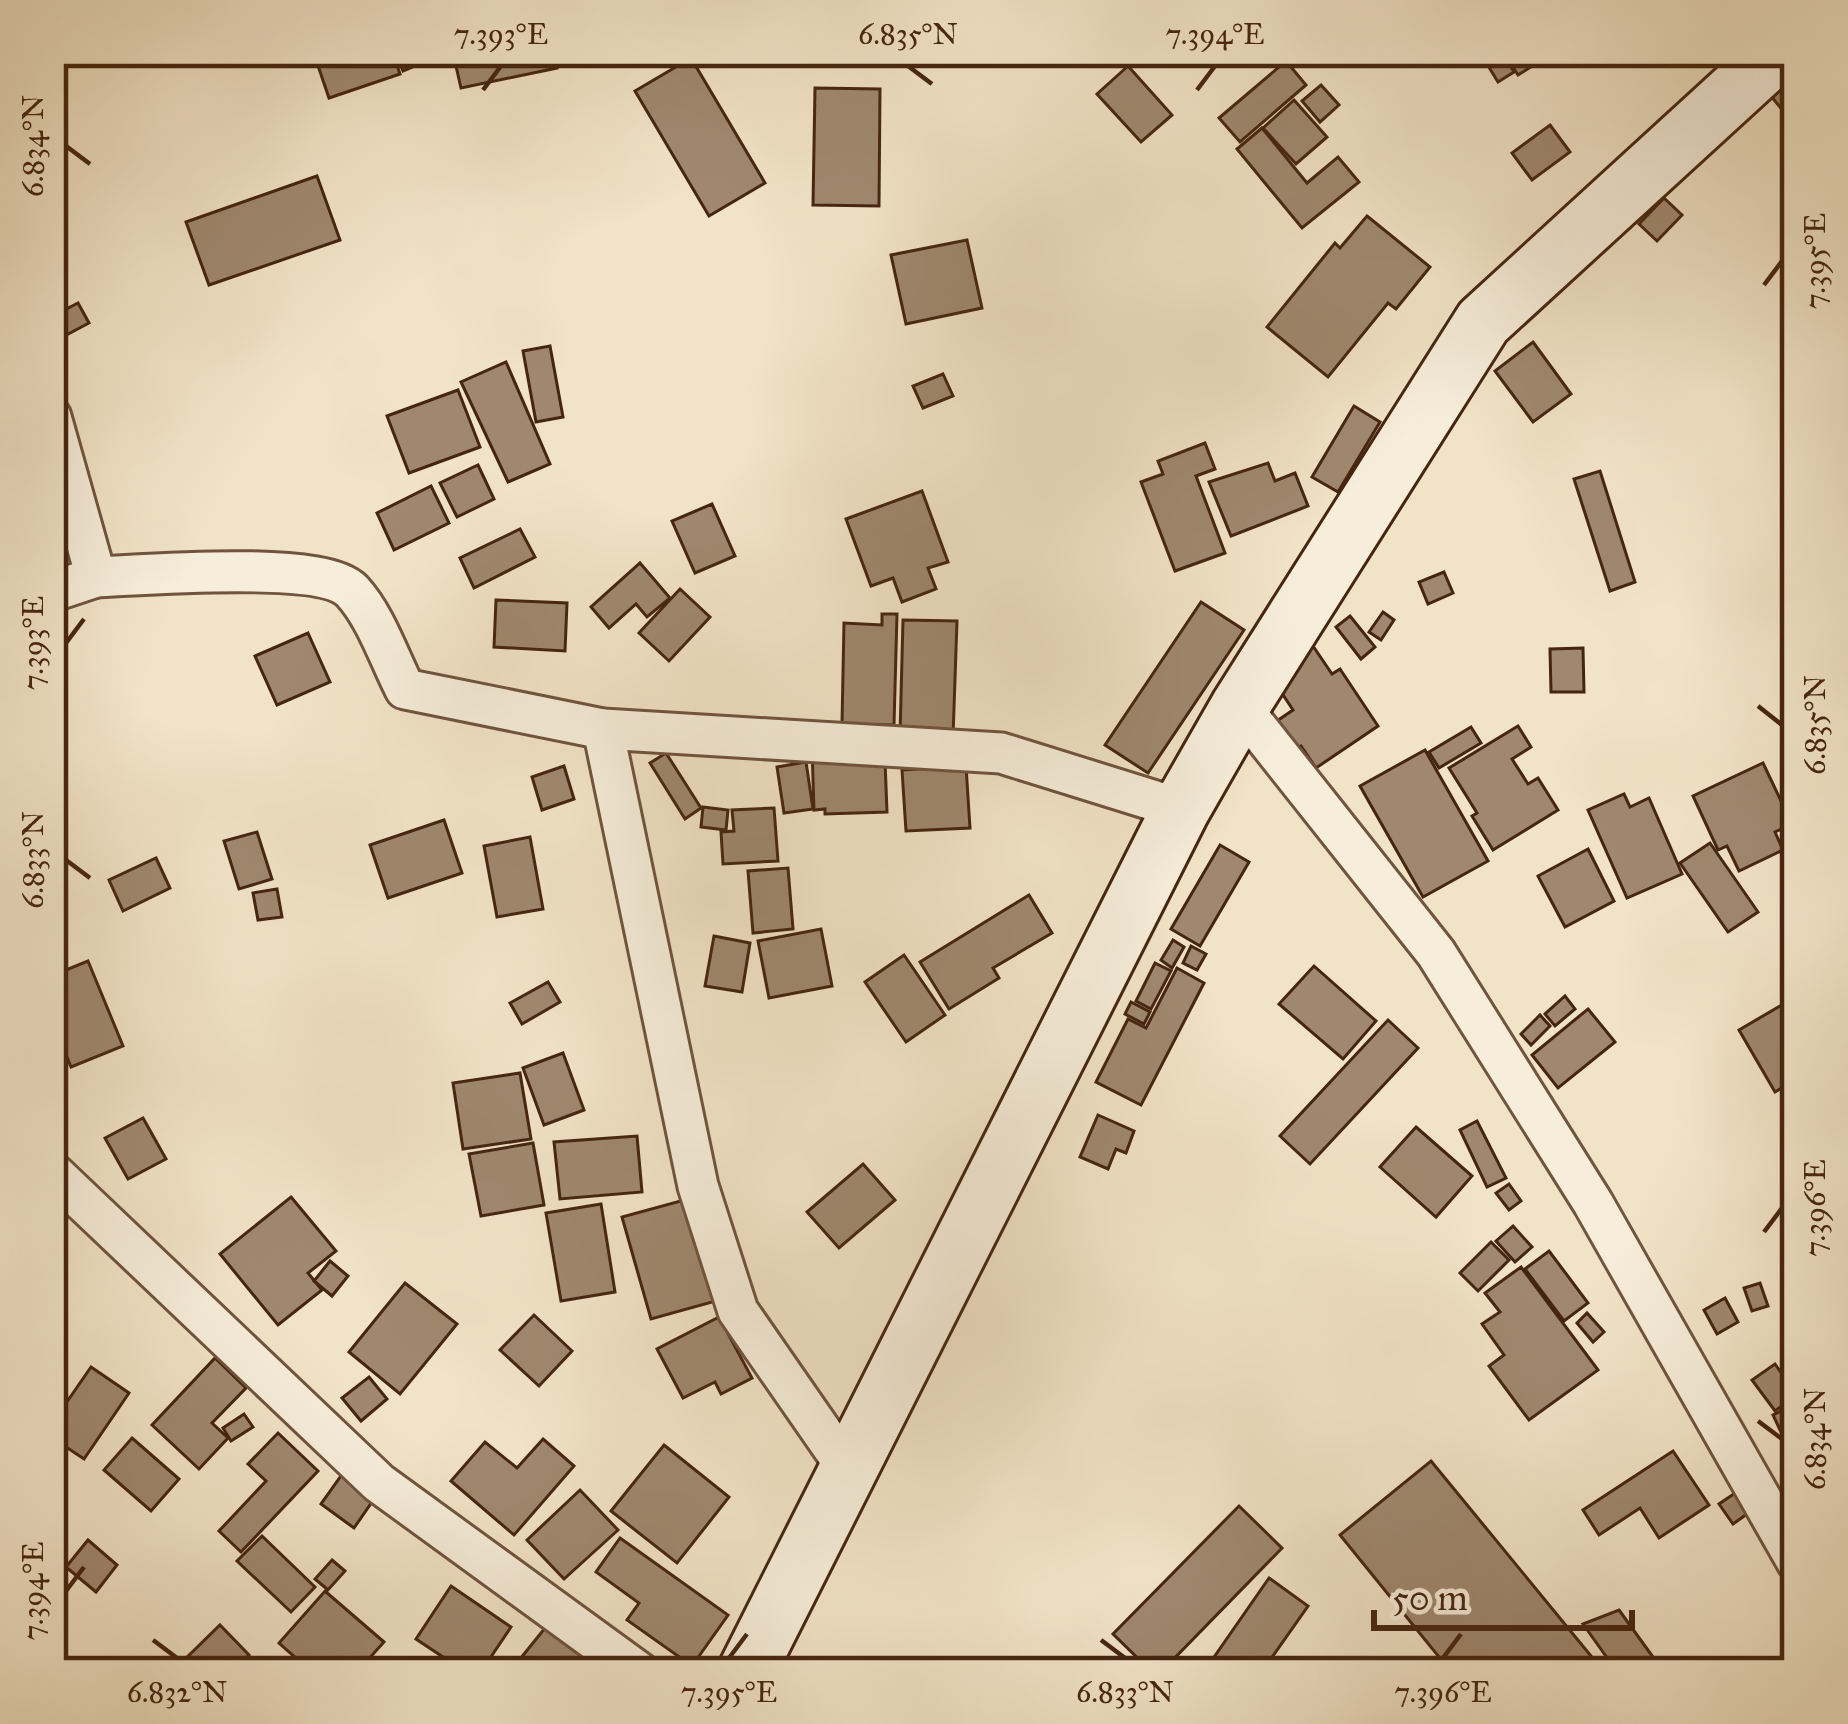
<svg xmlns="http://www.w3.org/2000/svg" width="1848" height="1724" viewBox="0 0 1848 1724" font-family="'IM FELL Great Primer',serif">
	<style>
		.building { fill: #9f886e; stroke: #46250f; stroke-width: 3 }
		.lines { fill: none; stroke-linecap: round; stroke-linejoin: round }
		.street-casing { stroke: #71543d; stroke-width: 45 }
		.secondary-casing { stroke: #46250f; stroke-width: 63 }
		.street { stroke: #f6edda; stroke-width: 39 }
		.secondary { stroke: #f6edda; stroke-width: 57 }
		.ticks { fill: none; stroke: #46250f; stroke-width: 4.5 }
		.neatline { fill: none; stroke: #46250f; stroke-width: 4.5 }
		.ticks-label { font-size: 30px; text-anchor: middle; fill: #46250f }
	</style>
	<rect width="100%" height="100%" fill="#f1e3c6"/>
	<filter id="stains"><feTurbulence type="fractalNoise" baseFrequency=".00167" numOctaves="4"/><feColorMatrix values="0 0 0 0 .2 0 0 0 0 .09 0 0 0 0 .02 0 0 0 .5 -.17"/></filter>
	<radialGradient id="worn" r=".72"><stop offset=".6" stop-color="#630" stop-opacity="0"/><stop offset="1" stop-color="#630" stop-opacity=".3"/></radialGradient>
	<g class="building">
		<polygon points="313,51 392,51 400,74 329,98"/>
		<polygon points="395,51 417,51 422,63 403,71"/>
		<polygon points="553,51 557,68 461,88 453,53"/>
		<polygon points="1479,51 1501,51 1514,72 1498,82"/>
		<polygon points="1503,51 1556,51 1518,75"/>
		<polygon points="691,58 765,183 709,216 635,91"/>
		<polygon points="1286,61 1306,85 1240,142 1219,118"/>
		<polygon points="1128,66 1172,115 1141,142 1097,94"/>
		<polygon points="1781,78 1797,97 1797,111 1789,118 1766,90"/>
		<polygon points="1321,85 1339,105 1320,122 1302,101"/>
		<polygon points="815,88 880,89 879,206 813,205"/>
		<polygon points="1294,100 1327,137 1296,164 1263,128"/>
		<polygon points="1550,125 1570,152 1532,180 1512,153"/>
		<polygon points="1262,128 1307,183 1338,157 1359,182 1302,228 1237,149"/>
		<polygon points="317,176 340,240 209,285 186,222"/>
		<polygon points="1664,198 1682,215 1657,241 1639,224"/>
		<polygon points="1367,216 1430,267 1396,309 1388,303 1328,377 1267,327 1335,243 1340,248"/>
		<polygon points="967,240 982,308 906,324 891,255"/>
		<polygon points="78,303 89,323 57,340 51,329 51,317"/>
		<polygon points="1533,342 1571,394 1533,422 1495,371"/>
		<polygon points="550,346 563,417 536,422 523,351"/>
		<polygon points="506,362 550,464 508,482 461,382"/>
		<polygon points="943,374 953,396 923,408 913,386"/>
		<polygon points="458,390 480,447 409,473 387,416"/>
		<polygon points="1354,406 1380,422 1338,492 1312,477"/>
		<polygon points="1205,443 1215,469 1196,476 1225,553 1175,571 1141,482 1163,474 1158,461"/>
		<polygon points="1268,463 1275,481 1295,473 1308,506 1231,536 1209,482"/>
		<polygon points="478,465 494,499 457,517 440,483"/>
		<polygon points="1600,471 1635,582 1610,591 1574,479"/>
		<polygon points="431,486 449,523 394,550 377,513"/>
		<polygon points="922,491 948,562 928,568 936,589 902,602 893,578 871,586 846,519"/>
		<polygon points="712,504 735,556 695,573 672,521"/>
		<polygon points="520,529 535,557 474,588 460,558"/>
		<polygon points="640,563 670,598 647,617 636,604 609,628 591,607"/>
		<polygon points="1444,572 1453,593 1428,604 1419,582"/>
		<polygon points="680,589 710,617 669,661 639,633"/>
		<polygon points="496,600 567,603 565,651 494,647"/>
		<polygon points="1201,602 1244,630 1148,773 1105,745"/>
		<polygon points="1383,612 1394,620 1381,640 1369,632"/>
		<polygon points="882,614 897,614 894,725 842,724 844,623 882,625"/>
		<polygon points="1350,616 1375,647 1361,659 1336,627"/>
		<polygon points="903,620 957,621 953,737 900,735"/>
		<polygon points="308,633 330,682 277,705 255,656"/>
		<polygon points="1313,646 1332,674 1340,669 1378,726 1316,768 1301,746 1289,753 1271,725 1293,710 1270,675"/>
		<polygon points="1583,648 1584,692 1551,692 1550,649"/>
		<polygon points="1518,726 1531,747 1512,759 1528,784 1538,778 1558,810 1493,850 1472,816 1477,813 1449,768"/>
		<polygon points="1471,727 1481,743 1439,768 1429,752"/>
		<polygon points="812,748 885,761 887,812 825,814 825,809 814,810"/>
		<polygon points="1425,750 1488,861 1423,897 1360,786"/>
		<polygon points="666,753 701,808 685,819 650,763"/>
		<polygon points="806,762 813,809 784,813 777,767"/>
		<polygon points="1763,763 1792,824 1775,832 1783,850 1739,871 1727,846 1718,850 1693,796"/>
		<polygon points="564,766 574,799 542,810 532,777"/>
		<polygon points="966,766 970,828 906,831 902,770"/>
		<polygon points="1624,794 1630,807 1649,798 1682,874 1627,898 1588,810"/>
		<polygon points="703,807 728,810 726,830 701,827"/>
		<polygon points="774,808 778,861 723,864 721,832 734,831 732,810"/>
		<polygon points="444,820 462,873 388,898 370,845"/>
		<polygon points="257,832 272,879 239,889 224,841"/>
		<polygon points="530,837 543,909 497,917 484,846"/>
		<polygon points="1710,843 1758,912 1728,932 1680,863"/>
		<polygon points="1220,845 1249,862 1200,946 1171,929"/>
		<polygon points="1588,849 1614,901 1565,927 1538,876"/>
		<polygon points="156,858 170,888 123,911 109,880"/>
		<polygon points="788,868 793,929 753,933 748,871"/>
		<polygon points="277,889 282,917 258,920 253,893"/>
		<polygon points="1029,895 1052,933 993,968 999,978 949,1009 920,962"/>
		<polygon points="821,929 832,986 769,998 758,941"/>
		<polygon points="714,936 750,943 742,992 705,986"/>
		<polygon points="1173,940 1184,947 1172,968 1161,960"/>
		<polygon points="1191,946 1206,954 1197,970 1183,963"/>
		<polygon points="904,955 945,1015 906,1042 865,982"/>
		<polygon points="88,961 123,1046 71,1067 51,1017 51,976"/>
		<polygon points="1155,963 1171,971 1151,1009 1136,1001"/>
		<polygon points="1314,966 1376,1021 1343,1059 1279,1004"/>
		<polygon points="1177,968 1204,983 1141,1105 1096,1082 1128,1019 1146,1028"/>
		<polygon points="548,982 560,1002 522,1024 510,1003"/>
		<polygon points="1565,996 1575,1009 1555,1026 1545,1014"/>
		<polygon points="1797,996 1797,1079 1775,1092 1739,1030"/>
		<polygon points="1131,1002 1150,1012 1144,1024 1125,1014"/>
		<polygon points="1588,1009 1615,1042 1558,1088 1532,1055"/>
		<polygon points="1540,1015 1550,1026 1531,1045 1521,1034"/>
		<polygon points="1388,1020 1418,1048 1310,1164 1280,1136"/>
		<polygon points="563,1053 584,1110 544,1125 523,1068"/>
		<polygon points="520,1073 531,1139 463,1149 453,1083"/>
		<polygon points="1098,1115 1134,1131 1126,1153 1116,1149 1108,1169 1080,1157"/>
		<polygon points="143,1118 166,1159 128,1179 105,1138"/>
		<polygon points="1477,1121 1506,1178 1487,1187 1460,1130"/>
		<polygon points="1416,1127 1472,1176 1436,1217 1380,1167"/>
		<polygon points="637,1136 642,1192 560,1199 554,1142"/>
		<polygon points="533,1143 544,1205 481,1216 469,1154"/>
		<polygon points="863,1164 895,1200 839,1248 807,1212"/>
		<polygon points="1509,1184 1521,1201 1509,1210 1496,1193"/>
		<polygon points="291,1197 336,1251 308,1273 322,1290 278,1325 220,1254"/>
		<polygon points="695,1197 723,1299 651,1319 622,1217"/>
		<polygon points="601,1204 615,1292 561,1301 546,1213"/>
		<polygon points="1513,1226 1532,1247 1515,1262 1496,1241"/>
		<polygon points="1491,1242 1509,1260 1478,1291 1460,1273"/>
		<polygon points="1549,1251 1588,1303 1564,1321 1525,1269"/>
		<polygon points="330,1261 348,1276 332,1296 314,1281"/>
		<polygon points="1521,1267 1598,1370 1529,1420 1489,1366 1504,1355 1482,1324 1500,1312 1485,1293"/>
		<polygon points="405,1283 457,1324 400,1394 349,1352"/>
		<polygon points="1760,1283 1768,1306 1752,1311 1744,1288"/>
		<polygon points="1725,1298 1738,1322 1717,1334 1704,1310"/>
		<polygon points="1587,1313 1604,1332 1593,1342 1577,1323"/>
		<polygon points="534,1315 572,1351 539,1386 500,1350"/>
		<polygon points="719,1317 752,1378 721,1394 715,1382 683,1398 657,1349"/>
		<polygon points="215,1358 246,1388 212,1423 228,1438 199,1469 152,1425"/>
		<polygon points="1775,1364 1797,1395 1775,1411 1752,1380"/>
		<polygon points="91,1367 129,1393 84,1459 51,1437 51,1425"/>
		<polygon points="369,1377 387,1399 361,1421 342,1398"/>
		<polygon points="1797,1403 1797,1466 1773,1415"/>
		<polygon points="244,1414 253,1427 231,1441 223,1428"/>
		<polygon points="278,1433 318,1471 241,1552 219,1531 266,1481 248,1464"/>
		<polygon points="132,1438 179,1479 151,1511 104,1470"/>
		<polygon points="543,1439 574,1466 514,1535 451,1481 485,1442 517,1468"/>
		<polygon points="664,1445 729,1497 677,1563 611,1511"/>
		<polygon points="1673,1451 1709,1505 1659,1538 1640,1508 1599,1535 1583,1510"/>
		<polygon points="1431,1461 1605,1673 1452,1673 1340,1535"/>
		<polygon points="348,1466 381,1489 354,1528 321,1504"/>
		<polygon points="1741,1489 1754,1509 1733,1524 1719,1504"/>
		<polygon points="580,1490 618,1530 564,1579 527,1540"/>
		<polygon points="1239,1506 1282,1548 1160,1673 1153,1673 1113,1634"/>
		<polygon points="262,1536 315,1587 291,1612 237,1561"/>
		<polygon points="620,1538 728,1615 692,1666 627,1620 639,1603 596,1572"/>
		<polygon points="88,1540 117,1565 96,1592 66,1567"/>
		<polygon points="332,1560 345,1571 326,1592 384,1642 356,1673 313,1673 279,1643 327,1589 315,1579"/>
		<polygon points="1269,1578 1308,1606 1261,1673 1203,1673"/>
		<polygon points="451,1586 511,1627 480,1673 467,1673 416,1639"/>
		<polygon points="1619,1610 1658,1664 1646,1673 1618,1673 1583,1624"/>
		<polygon points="549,1623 610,1673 516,1673 512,1669"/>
		<polygon points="220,1625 249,1655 230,1673 185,1673 178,1666"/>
		<polygon points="427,1660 442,1673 416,1673"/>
	</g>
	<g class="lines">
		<g class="street-casing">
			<g id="street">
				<polyline points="51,417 96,577 51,592"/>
				<path d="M96,577c49,-2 226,-17 256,14 24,26 37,67 53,98l198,40 398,24 180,56"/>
				<polyline points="1240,706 1436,953 1593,1203 1797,1562"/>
				<polyline points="603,729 698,1186 738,1311 849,1471"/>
				<polyline points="51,1171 379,1483 640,1673"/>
			</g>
		</g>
		<g class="secondary-casing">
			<polyline id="secondary" points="746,1673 1181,809 1240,706 1483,322 1779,51"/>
		</g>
		<use href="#street" class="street"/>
		<use href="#secondary" class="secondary"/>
	</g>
	<path class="ticks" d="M908,66l24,18M483,90l18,-24M1197,90l18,-24M66,146l24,18M1764,285l18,-24M66,643l18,-24M1758,706l24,19M66,860l24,18M1764,1232l18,-24M1758,1421l24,18M66,1591l18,-24M153,1640l24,18M1101,1640l24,18M729,1658l18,-24M1443,1658l18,-24"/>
	<rect width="1848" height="1724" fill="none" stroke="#f1e3c6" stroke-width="132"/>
	<path d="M1374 1610v18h258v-18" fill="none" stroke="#46250f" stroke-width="6"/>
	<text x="1392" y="1610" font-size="36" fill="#46250f" stroke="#f6edda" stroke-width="9" paint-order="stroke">50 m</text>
	<rect x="66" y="66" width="1716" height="1592" class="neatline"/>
	<g class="ticks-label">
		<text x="501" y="44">7.393°E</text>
		<text x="908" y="44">6.835°N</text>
		<text x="1215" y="44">7.394°E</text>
		<text transform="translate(33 146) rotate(-90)" y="10">6.834°N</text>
		<text transform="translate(1815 261) rotate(-90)" y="10">7.395°E</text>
		<text transform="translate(33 643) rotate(-90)" y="10">7.393°E</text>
		<text transform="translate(1815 725) rotate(-90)" y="10">6.835°N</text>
		<text transform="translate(33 860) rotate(-90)" y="10">6.833°N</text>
		<text transform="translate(1815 1208) rotate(-90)" y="10">7.396°E</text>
		<text transform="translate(1815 1439) rotate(-90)" y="10">6.834°N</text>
		<text transform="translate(33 1591) rotate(-90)" y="10">7.394°E</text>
		<text x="177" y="1702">6.832°N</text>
		<text x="729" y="1702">7.395°E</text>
		<text x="1125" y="1702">6.833°N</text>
		<text x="1443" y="1702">7.396°E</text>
	</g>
	<rect width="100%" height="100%" filter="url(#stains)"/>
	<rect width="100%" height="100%" fill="url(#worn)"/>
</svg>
